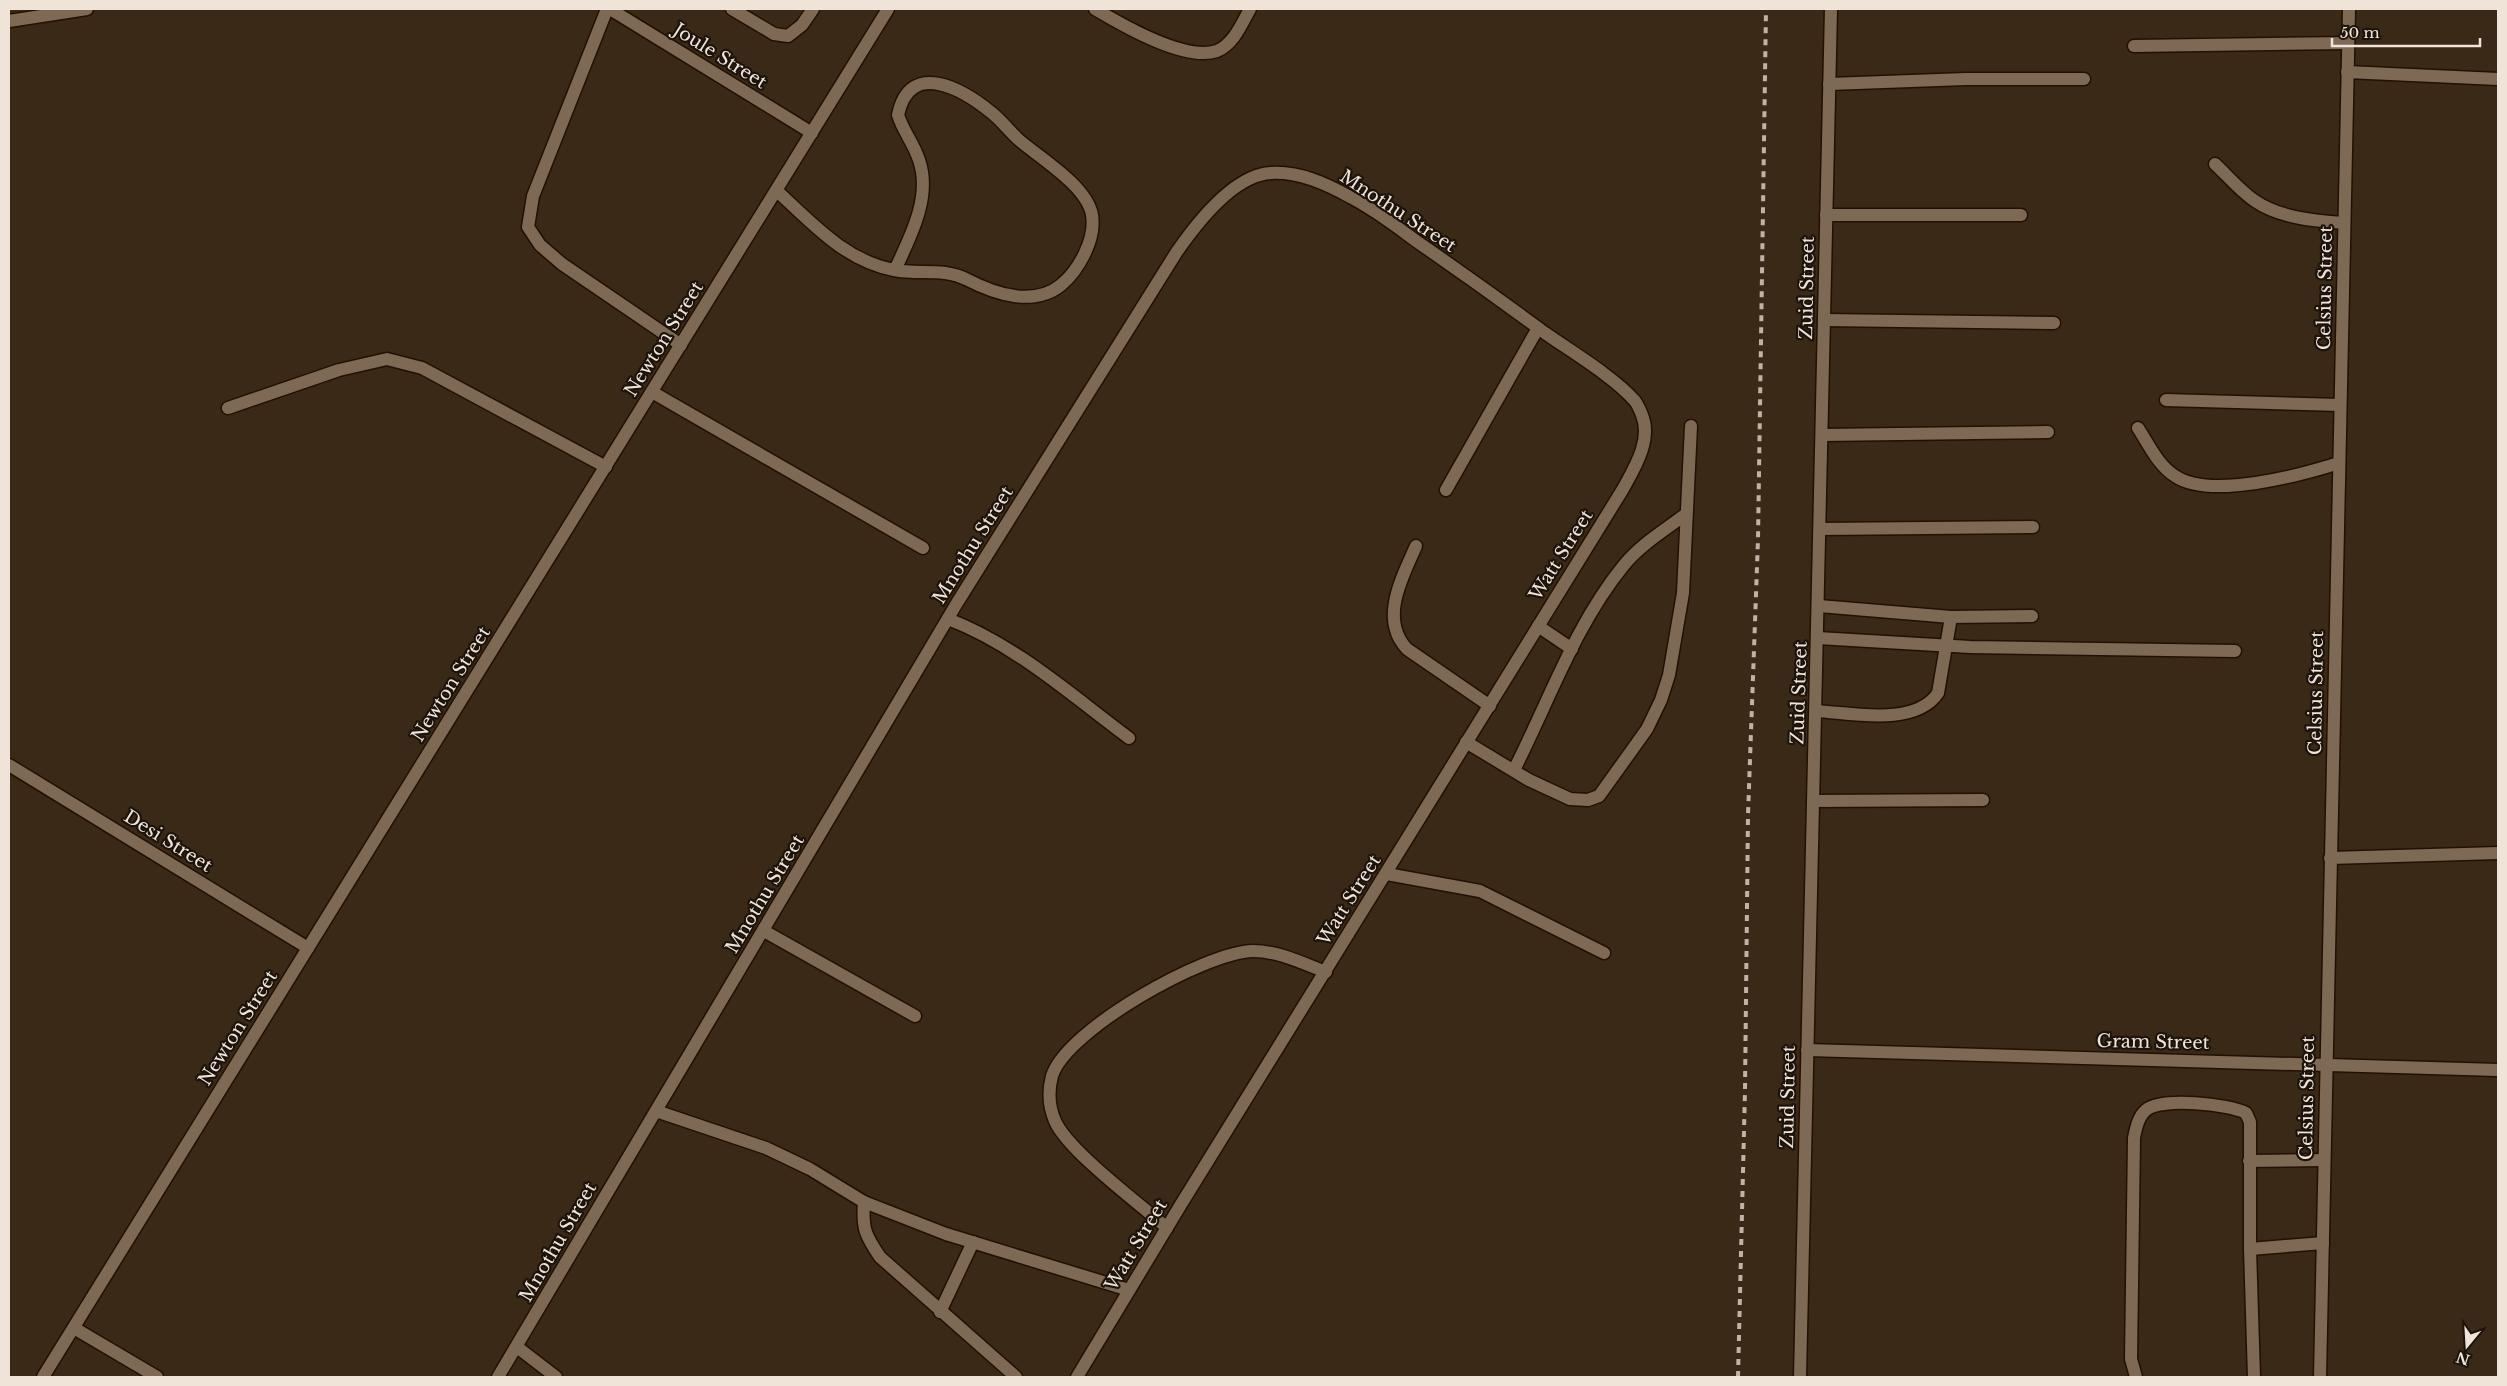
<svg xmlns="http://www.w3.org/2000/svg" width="2507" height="1386" viewBox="0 0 2507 1386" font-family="'Libre Baskerville',serif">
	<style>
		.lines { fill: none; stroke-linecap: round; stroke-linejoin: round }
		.minor-casing { stroke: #221102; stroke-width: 15 }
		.minor { stroke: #7e6955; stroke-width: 12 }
		.rail { stroke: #c0b3a6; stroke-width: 4; stroke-dasharray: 6 6; stroke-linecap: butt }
		.labels { text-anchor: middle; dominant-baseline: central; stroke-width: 4.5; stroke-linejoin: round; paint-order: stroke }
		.street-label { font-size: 18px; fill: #f0e4d9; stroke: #1c140c }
	</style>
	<rect width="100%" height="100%" fill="#3b2917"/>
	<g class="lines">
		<g class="minor-casing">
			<g id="minor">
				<polyline points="607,9 533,196 528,227 540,245 562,264 681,345"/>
				<polyline points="610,9 812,133"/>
				<polyline points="732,9 774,34 788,36 802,25 813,9"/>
				<path d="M1095,9c27,16 90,53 122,42 17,-7 25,-28 33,-42"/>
				<polyline points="9,21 87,9"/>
				<polyline points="2134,46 2348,43"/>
				<polyline points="2347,72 2498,79"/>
				<polyline points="1829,84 1966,79 2084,79"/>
				<path d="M2215,164c13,12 25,27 40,37 25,17 60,20 89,22"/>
				<path d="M777,191c34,31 68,70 117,79 26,5 49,-3 74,10 27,14 66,27 93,5 18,-15 35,-46 31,-70 -5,-29 -52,-57 -73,-75 -9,-8 -17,-19 -27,-27 -28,-23 -82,-55 -94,2 5,16 16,29 21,45 13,37 -9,77 -24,110"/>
				<polyline points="1826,215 2021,215"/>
				<polyline points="1824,320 2054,323"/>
				<polyline points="652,392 923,548"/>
				<polyline points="2166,400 2340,405"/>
				<polyline points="228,408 339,370 387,359 422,368 606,467"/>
				<path d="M2138,428c11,17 20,37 37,48 35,24 126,-1 164,-13"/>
				<polyline points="1822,435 2048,432"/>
				<polyline points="1446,490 1538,328"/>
				<polyline points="1820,529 2033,527"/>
				<path d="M1416,546c-14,32 -37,73 -9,103l83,57"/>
				<polyline points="1819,606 1951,617"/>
				<path d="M948,619c68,26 123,76 181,119"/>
				<polyline points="1538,626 1572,649"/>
				<polyline points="1818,638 1970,647 2235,651"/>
				<path d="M1816,711c36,2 99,16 122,-18l13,-76 81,-1"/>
				<polyline points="1466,742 1529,780 1570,799 1588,800 1599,796 1647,729 1661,700 1669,675 1683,593 1691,426"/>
				<polyline points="9,765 308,948"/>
				<path d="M1514,770c35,-69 61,-145 110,-205 17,-21 41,-35 62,-51"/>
				<polyline points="1813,801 1983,800"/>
				<polyline points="2330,858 2498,853"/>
				<polyline points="1387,874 1480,891 1604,953"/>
				<polyline points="764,931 915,1016"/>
				<polyline points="1807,1050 2498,1070"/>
				<polyline points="656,1111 766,1148 810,1169 864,1202 946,1234 1129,1290"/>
				<polyline points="2249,1161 2324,1160"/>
				<path d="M864,1202c-2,26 1,33 16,55l136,120"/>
				<path d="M1167,1228c-27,-24 -99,-77 -112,-107 -6,-14 -7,-30 -3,-45 14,-46 153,-124 201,-125 25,0 49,12 73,21"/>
				<polyline points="2250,1249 2323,1243"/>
				<polyline points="940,1312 973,1242"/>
				<polyline points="74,1328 157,1377"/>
				<polyline points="517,1347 556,1377"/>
				<polyline points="43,1377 888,9"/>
				<path d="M498,1377l459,-774 219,-350c20,-29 57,-78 95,-80 28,-2 56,11 79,24 24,12 47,30 69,46 42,29 84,59 126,90 27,19 69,44 90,68 3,4 5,9 7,14 10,25 -7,52 -19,74l-443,717 -103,171"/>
				<polyline points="1800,1377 1831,9"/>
				<path d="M2136,1377l-5,-18 3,-221c2,-10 4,-21 12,-28 15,-13 83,-6 100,3l4,9v127l4,128"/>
				<polyline points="2320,1377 2349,9"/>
			</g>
		</g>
		<use href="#minor" class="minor"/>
		<polyline class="rail" points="1738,1377 1745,1090 1748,815 1758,539 1766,9"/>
	</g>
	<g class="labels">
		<g class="street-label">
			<text transform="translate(720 56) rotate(32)">Joule Street</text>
			<text transform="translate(1398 211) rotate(33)">Mnothu Street</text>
			<text transform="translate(1807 288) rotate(-89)">Zuid Street</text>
			<text transform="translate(2325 288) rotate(-89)">Celsius Street</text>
			<text transform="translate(664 339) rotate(-58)">Newton Street</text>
			<text transform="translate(973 545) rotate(-58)">Mnothu Street</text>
			<text transform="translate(1561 555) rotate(-58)">Watt Street</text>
			<text transform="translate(451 684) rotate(-58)">Newton Street</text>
			<text transform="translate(1799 693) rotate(-88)">Zuid Street</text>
			<text transform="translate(2316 693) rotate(-89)">Celsius Street</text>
			<text transform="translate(168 841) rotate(32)">Desi Street</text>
			<text transform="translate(765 894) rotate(-59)">Mnothu Street</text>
			<text transform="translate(1349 900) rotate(-58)">Watt Street</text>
			<text transform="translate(238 1028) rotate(-58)">Newton Street</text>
			<text transform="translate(2153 1042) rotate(1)">Gram Street</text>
			<text transform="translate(1788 1097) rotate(-89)">Zuid Street</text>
			<text transform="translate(2307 1098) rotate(-89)">Celsius Street</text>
			<text transform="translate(558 1242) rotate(-60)">Mnothu Street</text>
			<text transform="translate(1136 1245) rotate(-59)">Watt Street</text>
		</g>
	</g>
	<rect width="2507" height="1386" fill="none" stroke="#f0e4d9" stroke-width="20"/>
	<g transform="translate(2467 1346) rotate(198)" stroke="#1c140c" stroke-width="4" paint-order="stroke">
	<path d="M0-4L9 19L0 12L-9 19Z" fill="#f0e4d9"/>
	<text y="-8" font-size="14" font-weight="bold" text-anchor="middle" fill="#f0e4d9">N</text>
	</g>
	<path d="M2332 38v8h148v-8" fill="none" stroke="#f0e4d9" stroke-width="2.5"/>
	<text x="2340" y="38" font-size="15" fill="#f0e4d9" stroke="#1c140c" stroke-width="4" paint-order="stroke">50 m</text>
</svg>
